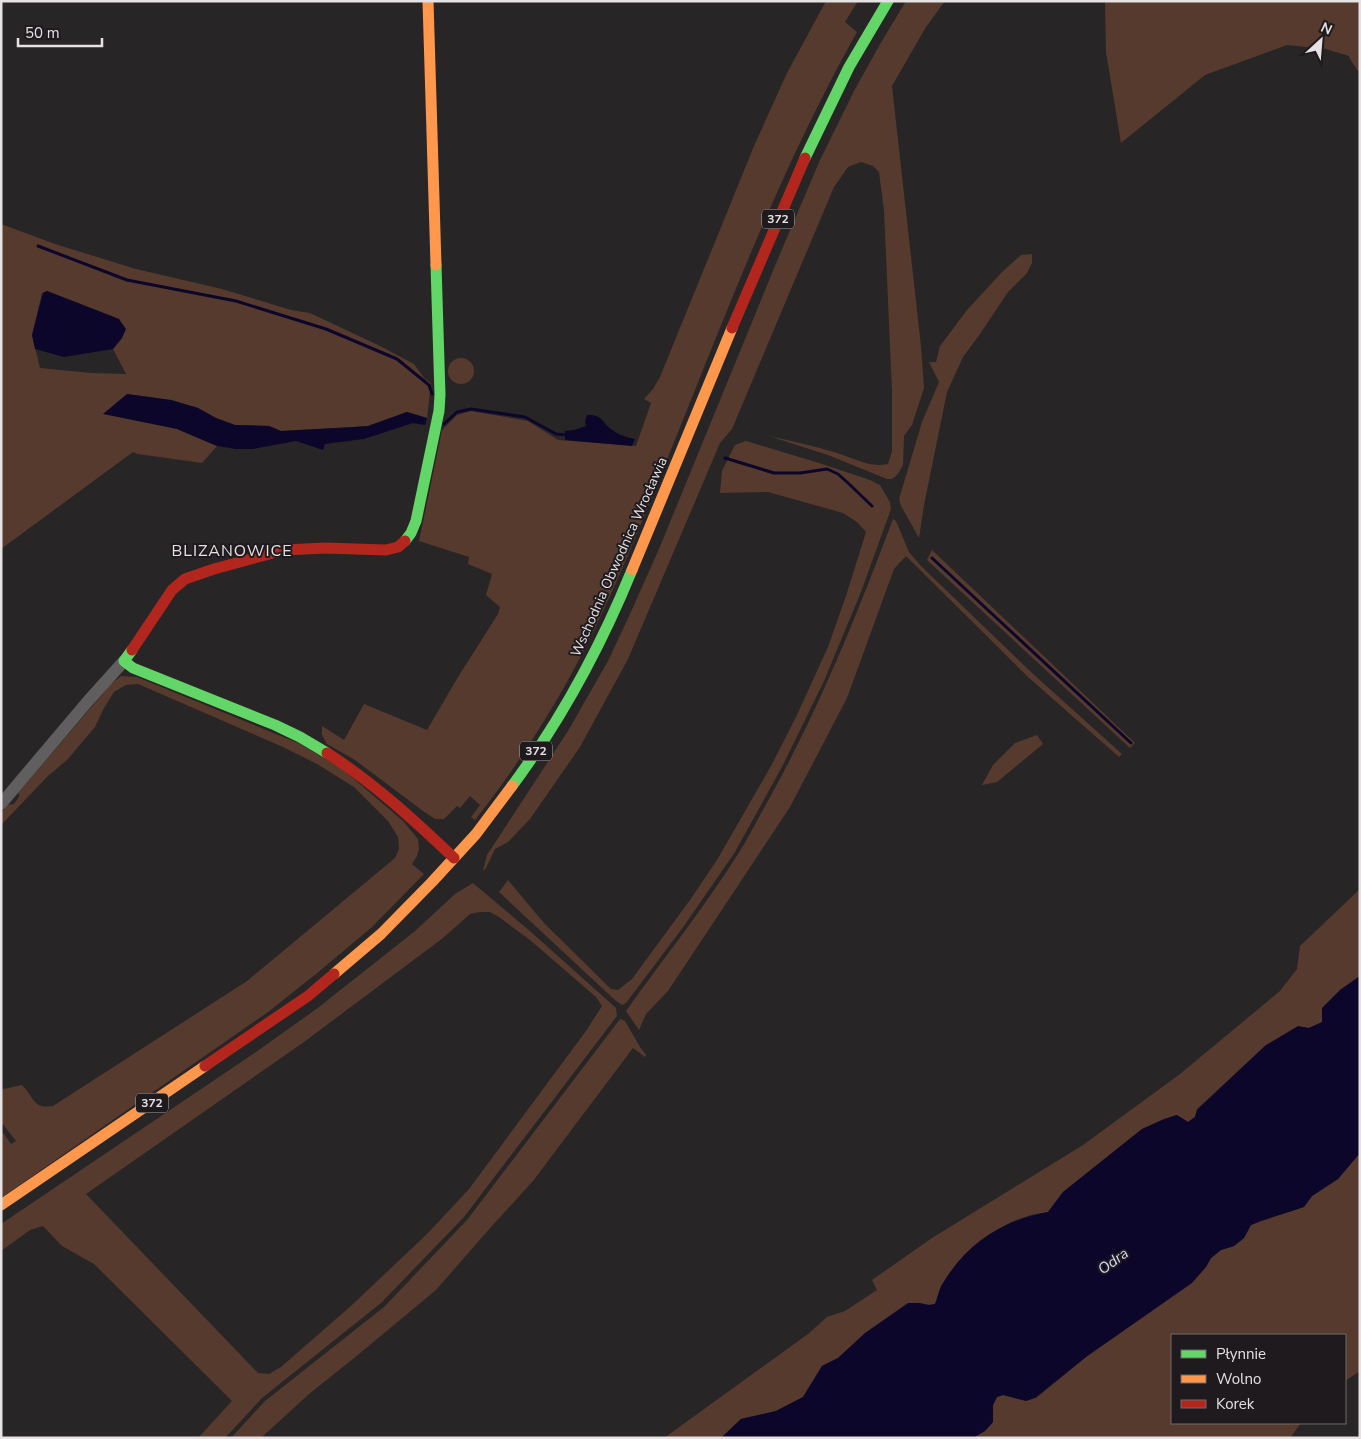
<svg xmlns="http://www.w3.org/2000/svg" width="1361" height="1439" viewBox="0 0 1361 1439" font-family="'Nunito Sans',sans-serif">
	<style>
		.green { fill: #573a2e; fill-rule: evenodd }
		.water { fill: #0d062b }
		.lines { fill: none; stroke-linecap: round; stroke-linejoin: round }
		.stream { stroke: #0d062b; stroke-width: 3 }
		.street { stroke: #605e5f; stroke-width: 12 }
		.fast { stroke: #63d668; stroke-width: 11 }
		.slow { stroke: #ff974d; stroke-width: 11 }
		.jam { stroke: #b3261e; stroke-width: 11 }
		.labels { text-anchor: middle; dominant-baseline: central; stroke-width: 4; stroke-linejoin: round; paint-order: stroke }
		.shield { fill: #1f1a1d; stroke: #aaa6a8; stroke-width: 1 }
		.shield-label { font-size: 12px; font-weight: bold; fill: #e6e2e4 }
		.street-label { font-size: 14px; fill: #e6e2e4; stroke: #1f1a1d }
		.water-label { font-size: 15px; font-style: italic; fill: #d5d7f7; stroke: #1f1a1d }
		.quarter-label { font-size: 16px; letter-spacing: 1px; fill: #e6e2e4; stroke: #1f1a1d }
	</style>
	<rect width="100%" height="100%" fill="#282526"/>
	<g class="green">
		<path d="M826,1h32l-13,21 12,10c-68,121 -119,250 -170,378 -39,95 -76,197 -128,286 -25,43 -53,85 -84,124l-4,-3 9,-12 -10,-9 -10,12 -3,-2 -13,13h-9l-12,-8 -68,-51 -28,-16 -5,-9v-9l22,14 20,-36 63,26 31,-53 40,-63 2,-7 -14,-12 6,-21 -24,-10 1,-7 -50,-16 23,-111 15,-15 14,-4 57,10 30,19 78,6 15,-43 -7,-4 9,-10 7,-12 94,-231 33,-73z"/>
		<path d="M906,1h39l-19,26 -34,59 29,260 3,42 -12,37 -8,11 -1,29 -5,9 -6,5h-5l-59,-24 -59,-19c22,5 45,10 68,17 17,5 32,15 51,11l4,-13v-60l-8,-181 -5,-38 -6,-6 -12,-4 -13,5 -14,20 -102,242 -12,14 -92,216 -48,88 -50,72 -22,23 -13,7 -9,19 -3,3 4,-16 81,-124 40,-70 22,-47 29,-65 118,-288 43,-101 34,-69 25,-45z"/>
		<polygon points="1105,1 1360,1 1360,74 1350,59 1349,56 1326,49 1287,45 1205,75 1121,143 1106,52"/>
		<path d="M1,224l54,20 81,25 86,20 69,21 19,3 70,33 34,18 10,14 7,5 -4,35 -20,-6 -39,14 -14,1 -73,4 -12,-5 -34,-1 -19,-7 -18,-10 -27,-8 -44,-6 22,28 28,7 40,17 -15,17 -64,-9 -5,-2 -132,97zM47,291l72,28 3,19 -9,11 13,25 -35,-1 -51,-5 -8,-33 10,-42z"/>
		<polygon points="1032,254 1032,263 1027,273 1008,292 980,334 963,357 947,392 924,505 919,538 901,506 899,499 922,422 939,382 929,362 936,362 940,346 967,310 1003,271 1021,255"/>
		<circle cx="461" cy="371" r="13"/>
		<polygon points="746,441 819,463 870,480 880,485 890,502 891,509 861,592 824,681 783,765 735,852 684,926 626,1003 622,1005 616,1001 499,892 508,880 544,923 611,989 618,990 632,979 690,900 717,860 771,766 796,717 828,647 846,596 866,532 857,522 843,513 768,492 720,493 722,471 735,445"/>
		<path d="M893,519l3,2 13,31 12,14 111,107 90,81 -3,3 -91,-80 -122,-121 -12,13 -47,129 -57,109 -122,184 -22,23 -7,16 -13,-19c37,-52 77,-102 112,-157 9,-14 17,-30 26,-46 52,-92 92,-190 129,-289z"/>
		<polygon points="932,550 1135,743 1130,748 927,560"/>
		<path d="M121,676l16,1 161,66 42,24 63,54 15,18 1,10 -2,7 -5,8 12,10 -52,53 -56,47 -48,38 -267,186v-68l10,14 5,-3 -15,-19v-34l3,1 18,-4c13,13 10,24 31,21l194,-125 148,-123 4,-9 -1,-12 -10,-16 -34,-34 -37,-23 -34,-17 -145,-63 -12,1 -12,7 -10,16 -9,19 -28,33 -20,17 -46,48v-12l7,-8 6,-1 5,-7v-5l92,-108z"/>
		<polygon points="1037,735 1043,744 997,782 982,785 993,765 1015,743"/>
		<path d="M473,883l58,49 85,76 1,8 -153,201 -83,86 -119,95 -37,40h-27l34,-37 -138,-137 -32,-18 -19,-20 -13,4 -29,21v-27l255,-172 63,-45 96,-76 40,-37zM480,912h10l9,5 31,23 66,57 6,9 -16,25 -117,158 -41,44 -76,72 -71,62 -12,7 -11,-1 -172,-179 218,-152 139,-104 27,-24z"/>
		<polygon points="1360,889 1360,976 1340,990 1323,1022 1266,1045 1197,1109 1195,1117 1188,1122 1176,1115 1142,1129 1063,1192 1048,1212 1031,1215 1011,1222 988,1235 941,1286 935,1304 929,1305 919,1303 865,1334 838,1358 822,1366 803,1397 776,1411 741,1419 721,1438 664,1438 808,1334 827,1317 845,1311 877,1290 872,1280 932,1238 1083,1145 1180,1074 1280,991 1297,969 1300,946"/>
		<polygon points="620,1019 625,1021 640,1047 646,1055 645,1057 633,1048 533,1181 491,1227 436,1290 353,1359 309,1394 261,1438 231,1438 265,1401 384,1307 467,1220"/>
		<polygon points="1360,1153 1360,1371 1345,1381 1345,1335 1172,1335 1172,1423 1301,1423 1290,1438 973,1438 985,1431 993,1422 993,1405 997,1397 1003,1395 1036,1398 1086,1357 1206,1267 1211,1258 1221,1250 1234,1246 1244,1238 1251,1225 1261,1221 1304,1207 1312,1196 1338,1179"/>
	</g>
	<g class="water">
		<polygon points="47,291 119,319 126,329 122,338 113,349 64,357 35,349 32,335 43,293"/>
		<polygon points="127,394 171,400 198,408 216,418 235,425 269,426 281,431 354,427 368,426 407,412 427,418 425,425 413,423 364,439 325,444 323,450 296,441 253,449 236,449 217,446 177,429 103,414"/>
		<path d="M587,415c15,-1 14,6 24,14 7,6 15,8 24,10l-3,7 -67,-6v-9l9,-1 12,-4 -1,-5z"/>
		<path d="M1360,976v177l-22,26 -26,17 -8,11 -43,14 -10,4 -7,13 -10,8 -13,4 -10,8 -5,9 -14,16 -106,74 -51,41 -9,3 -23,-6 -6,2 -4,8v17l-8,9 -12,7h-252l20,-19 35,-8 27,-14 19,-31 16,-8 27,-25 43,-30h11l10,2 6,-1c3,-7 4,-15 8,-21 24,-40 60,-63 105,-71l15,-20 79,-63 22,-10 13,-4 11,7 7,-5 2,-7 69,-65 32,-19 11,2 13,-6v-14l18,-18z"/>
	</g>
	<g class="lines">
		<g class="stream">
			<polyline points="38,246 127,280 236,301 326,329 397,359 429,385 432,394"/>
			<polyline points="444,424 457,412 471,409 525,417 556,434 569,435"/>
			<polyline points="725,458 774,473 800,473 827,469 838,474 848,483 872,506"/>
			<polyline points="932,558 1131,743"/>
		</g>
		<polyline class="street" points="1,804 88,701 124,661"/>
		<g class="fast">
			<polyline points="805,158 849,67 888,1"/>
			<polyline points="405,541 411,533 416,521 439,411 440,395 436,265"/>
			<polyline points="132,650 124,661 133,668 275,725 300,737 327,753"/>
			<path d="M512,786c49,-66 89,-140 120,-216"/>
		</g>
		<g class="slow">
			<polyline points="428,1 436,265"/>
			<polyline points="632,570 732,328"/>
			<polyline points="334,974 381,934 432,882 476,834 512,786"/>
			<polyline points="1,1205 205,1066"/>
		</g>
		<g class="jam">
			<polyline points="732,328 805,158"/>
			<polyline points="132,650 172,590 185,579 214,569 284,550 325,548 386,550 398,547 405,541"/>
			<path d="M327,753c47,30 87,67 127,105"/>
			<polyline points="205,1066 308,996 334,974"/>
		</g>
	</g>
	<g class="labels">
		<g class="shield">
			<rect x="762" y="209.5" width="32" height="19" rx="4"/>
			<rect x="520" y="741.5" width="32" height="19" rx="4"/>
			<rect x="136" y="1093.5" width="32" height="19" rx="4"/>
		</g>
		<g class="shield-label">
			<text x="778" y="219">372</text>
			<text x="536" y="751">372</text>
			<text x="152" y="1103">372</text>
		</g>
		<g class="street-label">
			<text transform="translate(619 557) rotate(-66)">Wschodnia Obwodnica Wrocławia</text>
		</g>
		<g class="water-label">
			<text transform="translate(1113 1261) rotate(-36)">Odra</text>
		</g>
		<g class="quarter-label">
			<text x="232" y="551">BLIZANOWICE</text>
		</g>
	</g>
	<rect width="1361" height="1439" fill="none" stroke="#e6e2e4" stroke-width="5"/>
	<rect x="1171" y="1334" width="175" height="90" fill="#1f1a1d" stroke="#6f6a6d"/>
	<rect x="1181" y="1350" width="25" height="8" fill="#63d668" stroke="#6f6a6d"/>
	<text x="1216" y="1359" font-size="15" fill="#e6e2e4">Płynnie</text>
	<rect x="1181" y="1375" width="25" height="8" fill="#ff974d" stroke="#6f6a6d"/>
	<text x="1216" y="1384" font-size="15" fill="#e6e2e4">Wolno</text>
	<rect x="1181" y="1400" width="25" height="8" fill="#b3261e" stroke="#6f6a6d"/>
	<text x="1216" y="1409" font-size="15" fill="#e6e2e4">Korek</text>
	<g transform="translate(1321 40) rotate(26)" stroke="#1f1a1d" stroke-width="4" paint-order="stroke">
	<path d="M0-4L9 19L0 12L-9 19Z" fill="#e6e2e4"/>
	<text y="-8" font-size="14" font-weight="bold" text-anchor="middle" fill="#e6e2e4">N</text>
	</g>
	<path d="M18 38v8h84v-8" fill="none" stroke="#e6e2e4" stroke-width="2.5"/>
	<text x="25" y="38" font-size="15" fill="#e6e2e4" stroke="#1f1a1d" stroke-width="4" paint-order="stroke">50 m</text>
</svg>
